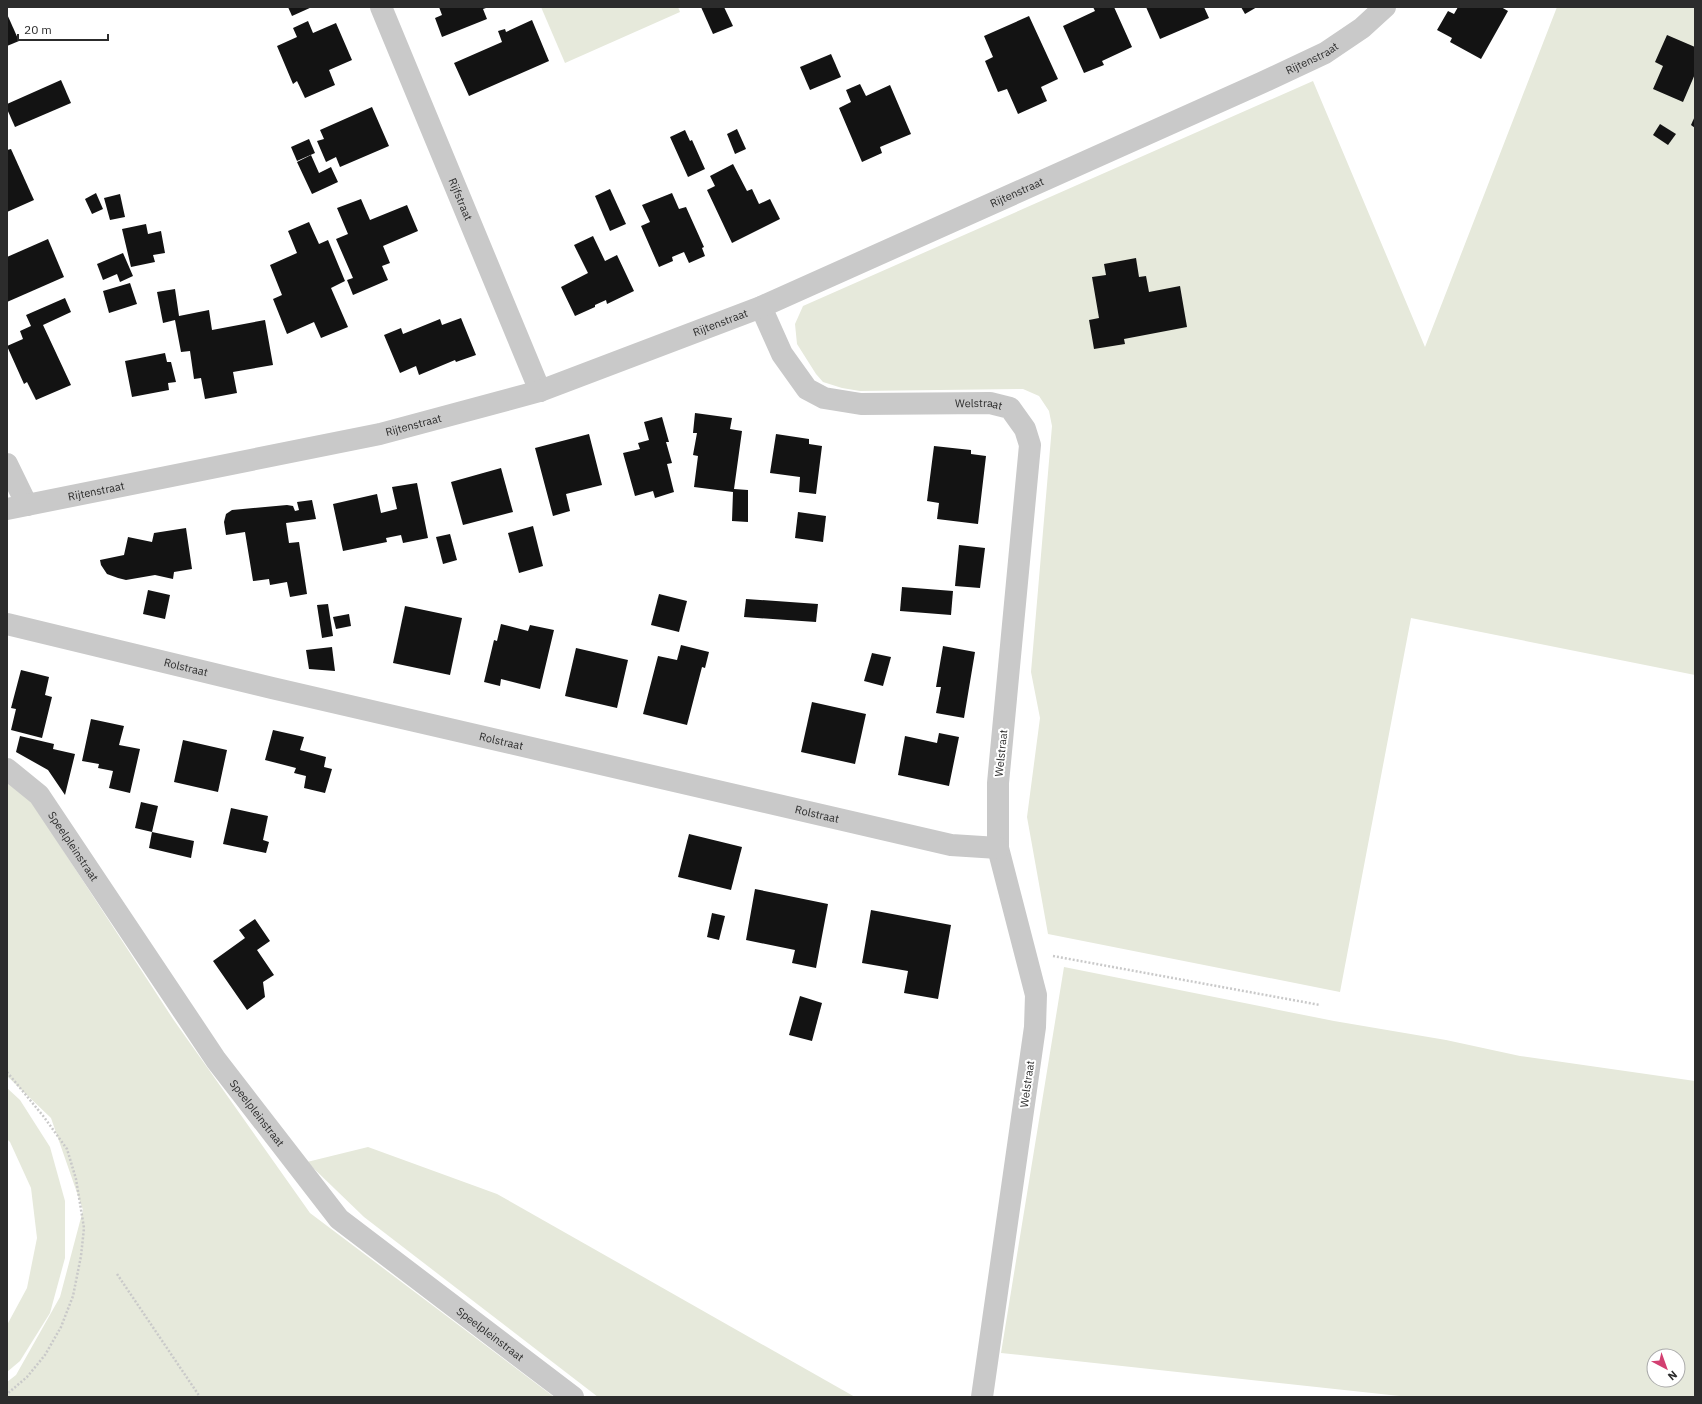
<svg xmlns="http://www.w3.org/2000/svg" width="1702" height="1404" viewBox="0 0 1702 1404" font-family="'IBM Plex Sans',sans-serif">
	<style>
		.green { fill: #e6e9db; fill-rule: evenodd }
		.building { fill: #131313 }
		.lines { fill: none; stroke-linecap: round; stroke-linejoin: round }
		.path { stroke: #c9c9c9; stroke-width: 2.5; stroke-dasharray: 2 2; stroke-linecap: butt }
		.minor { stroke: #c9c9c9; stroke-width: 22 }
		.labels { text-anchor: middle; dominant-baseline: central; stroke-width: 4; stroke-linejoin: round; paint-order: stroke }
		.street-label { font-size: 11px; fill: #2c2c2c; stroke: #fff }
	</style>
	<rect width="100%" height="100%" fill="#fff"/>
	<g class="green">
		<polygon points="541,7 678,7 680,12 565,63"/>
		<polygon points="1557,7 1695,7 1695,675 1411,618 1340,992 1048,934 1027,817 1040,718 1031,672 1052,426 1049,411 1039,396 1023,389 860,391 842,388 823,382 816,374 797,344 795,324 803,306 1313,81 1425,347"/>
		<polygon points="7,779 33,804 173,1019 310,1213 554,1397 7,1397 7,1382 16,1375 60,1297 83,1210 51,1118 7,1076"/>
		<path d="M1064,967l270,54 112,19 74,16 175,25v316h-286l-408,-44zM1654,1356h24v24h-24z"/>
		<polygon points="7,1088 20,1100 50,1147 65,1201 65,1258 50,1313 20,1361 7,1372 7,1325 27,1288 37,1238 31,1188 10,1142 7,1139"/>
		<polygon points="368,1147 497,1194 855,1397 598,1397 364,1217 307,1162"/>
	</g>
	<g class="building">
		<polygon points="288,7 312,7 292,16"/>
		<polygon points="439,7 489,7 483,9 487,19 442,37 435,18 442,15"/>
		<polygon points="701,7 724,7 733,26 713,34"/>
		<polygon points="1093,7 1114,7 1132,47 1102,61 1104,65 1084,73 1063,26 1095,11"/>
		<polygon points="1146,7 1204,7 1209,18 1160,39"/>
		<polygon points="1241,7 1257,7 1245,14"/>
		<polygon points="1458,7 1501,7 1508,11 1481,59 1450,42 1452,38 1437,30 1448,11 1454,14"/>
		<polygon points="7,14 19,41 7,46"/>
		<polygon points="1029,16 1058,79 1041,87 1047,101 1018,114 1007,89 998,92 985,61 993,57 984,36"/>
		<polygon points="532,20 549,61 469,96 454,63 502,42 498,31 505,29 506,32"/>
		<polygon points="308,21 313,33 336,23 352,60 329,70 335,85 305,98 297,81 293,84 277,46 297,37 293,28"/>
		<polygon points="1667,35 1695,47 1695,74 1683,102 1653,89 1663,66 1655,62"/>
		<polygon points="831,54 841,77 810,90 800,67"/>
		<polygon points="61,80 71,103 15,127 7,109 7,104"/>
		<polygon points="860,84 866,96 890,85 911,134 880,147 882,153 862,162 839,108 851,102 846,90"/>
		<polygon points="372,107 389,146 340,167 336,157 326,162 317,141 324,139 320,130"/>
		<polygon points="1695,116 1695,128 1691,125"/>
		<polygon points="1660,124 1676,134 1668,145 1653,135"/>
		<polygon points="737,129 746,149 735,154 727,134"/>
		<polygon points="685,130 690,141 692,140 705,169 688,177 670,137"/>
		<polygon points="309,139 315,153 297,161 291,147"/>
		<polygon points="11,149 34,200 7,212 7,150"/>
		<polygon points="311,155 319,173 331,167 338,182 312,194 297,162"/>
		<polygon points="733,164 747,191 752,189 759,204 770,199 780,219 732,243 707,190 715,186 710,176"/>
		<polygon points="610,189 626,224 610,231 595,196"/>
		<polygon points="96,193 103,209 92,214 85,199"/>
		<polygon points="672,193 679,209 686,207 704,247 702,248 705,256 689,263 684,252 672,257 673,261 659,267 641,226 650,222 642,205"/>
		<polygon points="120,194 125,217 110,220 104,198"/>
		<polygon points="361,199 370,220 407,205 418,231 383,246 390,263 382,266 388,280 353,295 347,280 353,278 336,239 348,234 337,208"/>
		<polygon points="309,222 319,244 328,240 345,281 331,288 348,327 321,338 314,322 287,334 273,299 282,295 270,265 297,253 288,231"/>
		<polygon points="146,224 148,234 161,231 165,253 153,255 155,262 131,267 122,229"/>
		<polygon points="593,236 605,261 617,255 634,291 607,304 606,300 595,305 595,307 575,316 561,287 588,273 574,245"/>
		<polygon points="48,239 64,277 7,302 7,257"/>
		<polygon points="123,253 133,276 120,282 117,274 103,280 97,264"/>
		<polygon points="1136,258 1139,277 1146,276 1149,292 1180,286 1187,327 1124,339 1125,344 1094,349 1089,320 1099,318 1092,277 1106,275 1104,264"/>
		<polygon points="130,283 137,304 109,313 103,291"/>
		<polygon points="175,289 179,316 209,310 212,330 265,320 273,365 233,372 237,393 205,399 201,378 194,379 190,351 181,352 175,320 163,323 157,292"/>
		<polygon points="65,298 71,312 43,325 71,385 36,400 27,382 24,384 7,346 23,339 20,331 31,326 26,315"/>
		<polygon points="461,318 476,355 456,362 455,360 419,375 416,366 400,373 384,335 401,328 403,334 440,319 442,325"/>
		<polygon points="165,353 167,362 171,362 176,382 168,383 169,390 132,397 125,361"/>
		<polygon points="695,413 732,418 730,429 742,431 734,489 748,490 748,522 732,521 733,492 694,487 698,456 693,455 697,433 693,433"/>
		<polygon points="662,417 669,442 666,442 672,463 667,464 674,492 655,498 653,491 635,496 623,453 640,449 638,443 649,440 644,422"/>
		<polygon points="589,434 602,485 566,494 570,511 553,516 535,448"/>
		<polygon points="776,434 809,439 809,444 822,446 816,494 799,492 800,477 770,473"/>
		<polygon points="934,446 971,450 971,454 986,456 978,524 937,519 939,503 927,501"/>
		<polygon points="501,468 513,512 463,525 451,482"/>
		<polygon points="417,483 428,538 403,543 401,535 386,538 387,542 343,551 333,504 377,494 381,513 397,509 392,487"/>
		<polygon points="312,500 316,519 286,523 289,543 299,542 307,594 290,597 287,582 270,585 269,579 253,581 245,532 226,535 224,522 226,514 232,510 287,505 293,506 295,511 299,510 297,502"/>
		<polygon points="798,512 826,516 823,542 795,538"/>
		<polygon points="533,526 543,566 519,573 508,533"/>
		<polygon points="186,528 192,569 174,572 173,579 155,575 126,580 118,578 107,574 101,565 100,560 124,555 128,537 152,542 154,533"/>
		<polygon points="450,534 457,560 443,564 436,537"/>
		<polygon points="959,545 985,548 980,588 955,586"/>
		<polygon points="902,587 953,591 951,615 900,611"/>
		<polygon points="148,590 170,595 165,619 143,614"/>
		<polygon points="659,594 687,601 679,632 651,625"/>
		<polygon points="746,599 818,604 816,622 744,617"/>
		<polygon points="328,604 333,636 322,638 317,605"/>
		<polygon points="405,606 462,618 450,675 393,663"/>
		<polygon points="349,614 351,626 336,629 333,617"/>
		<polygon points="501,624 528,631 530,625 554,630 540,689 501,679 500,686 484,682 494,640 497,641"/>
		<polygon points="681,645 709,652 705,668 702,667 687,725 643,714 658,656 677,660"/>
		<polygon points="943,646 975,652 964,718 936,713 941,687 936,687"/>
		<polygon points="332,647 335,671 309,669 306,650"/>
		<polygon points="576,648 628,660 617,708 565,696"/>
		<polygon points="872,653 891,657 883,686 864,681"/>
		<polygon points="21,670 49,677 45,695 52,697 42,738 11,730 16,709 11,708"/>
		<polygon points="812,702 866,714 855,764 801,752"/>
		<polygon points="91,719 124,726 119,745 140,749 130,793 109,788 113,771 98,768 99,764 82,761"/>
		<polygon points="273,730 304,737 300,750 326,757 324,767 332,769 325,793 304,788 306,776 294,773 296,768 265,760"/>
		<polygon points="939,733 959,737 949,786 898,775 905,736 937,743"/>
		<polygon points="20,736 54,744 53,749 75,754 65,795 48,770 16,752"/>
		<polygon points="183,740 227,750 218,792 174,782"/>
		<polygon points="141,802 158,806 152,832 135,828"/>
		<polygon points="231,808 268,816 263,840 269,842 266,853 223,844"/>
		<polygon points="152,832 194,841 191,858 149,848"/>
		<polygon points="689,834 742,847 731,890 678,877"/>
		<polygon points="755,889 828,904 816,968 792,963 795,950 746,940"/>
		<polygon points="871,910 951,925 938,999 904,993 908,971 862,963"/>
		<polygon points="712,913 725,916 719,940 707,937"/>
		<polygon points="255,919 270,941 257,950 274,975 263,982 265,997 247,1010 213,961 245,938 239,930"/>
		<polygon points="800,996 822,1003 812,1041 789,1035"/>
	</g>
	<g class="lines">
		<g class="path">
			<polyline points="1053,956 1320,1005"/>
			<polyline points="7,1072 44,1117 67,1149 76,1179 84,1228 81,1256 73,1296 61,1327 45,1355 27,1377 7,1394"/>
			<polyline points="117,1274 200,1397"/>
		</g>
		<g class="minor">
			<path id="s1" d="M381,7l159,384"/>
			<path id="s2" d="M761,307l21,47 25,35 17,9 37,6 129,-1 20,5 15,21 5,16 -32,338v65l38,147 -1,32 -53,370"/>
			<polyline points="7,464 27,505"/>
			<path id="s3" d="M7,509l373,-75 160,-43 221,-84 500,-224 64,-30 37,-25 23,-21"/>
			<path id="s4" d="M7,624l265,64 679,157 47,3"/>
			<path id="s5" d="M7,769l32,26 177,265 123,159 234,178"/>
		</g>
	</g>
	<g class="labels">
		<g class="street-label">
			<text stroke="none"><textPath href="#s3" startOffset="1387">Rijtenstraat</textPath></text>
			<text stroke="none"><textPath href="#s3" startOffset="1063">Rijtenstraat</textPath></text>
			<text stroke="none"><textPath href="#s1" startOffset="208">Rijfstraat</textPath></text>
			<text stroke="none"><textPath href="#s3" startOffset="739">Rijtenstraat</textPath></text>
			<text stroke="none"><textPath href="#s2" startOffset="269">Welstraat</textPath></text>
			<text stroke="none"><textPath href="#s3" startOffset="415">Rijtenstraat</textPath></text>
			<text stroke="none"><textPath href="#s3" startOffset="91">Rijtenstraat</textPath></text>
			<text stroke="none"><textPath href="#s4" startOffset="184">Rolstraat</textPath></text>
			<text stroke="none"><textPath href="#s4" startOffset="508">Rolstraat</textPath></text>
			<text transform="translate(1001 753) rotate(-84)">Welstraat</text>
			<text stroke="none"><textPath href="#s4" startOffset="832">Rolstraat</textPath></text>
			<text stroke="none"><textPath href="#s5" startOffset="103">Speelpleinstraat</textPath></text>
			<text transform="translate(1027 1084) rotate(-82)">Welstraat</text>
			<text stroke="none"><textPath href="#s5" startOffset="427">Speelpleinstraat</textPath></text>
			<text stroke="none"><textPath href="#s5" startOffset="751">Speelpleinstraat</textPath></text>
		</g>
	</g>
	<rect width="1702" height="1404" fill="none" stroke="#2c2c2c" stroke-width="16"/>
	<g transform="translate(1666 1368) rotate(139)"><circle r="19" fill="#ffffff" stroke="#ababab"/>
	<path d="M0-3L7 15L0 10L-7 15Z" fill="#d24071"/>
	<text y="-6" font-size="11" font-weight="bold" text-anchor="middle" fill="#2c2c2c">N</text>
	</g>
	<path d="M18 34v6h90v-6" fill="none" stroke="#2c2c2c" stroke-width="2"/>
	<text x="24" y="34" font-size="12" fill="#2c2c2c" stroke="#ffffff" stroke-width="3" paint-order="stroke">20 m</text>
</svg>
